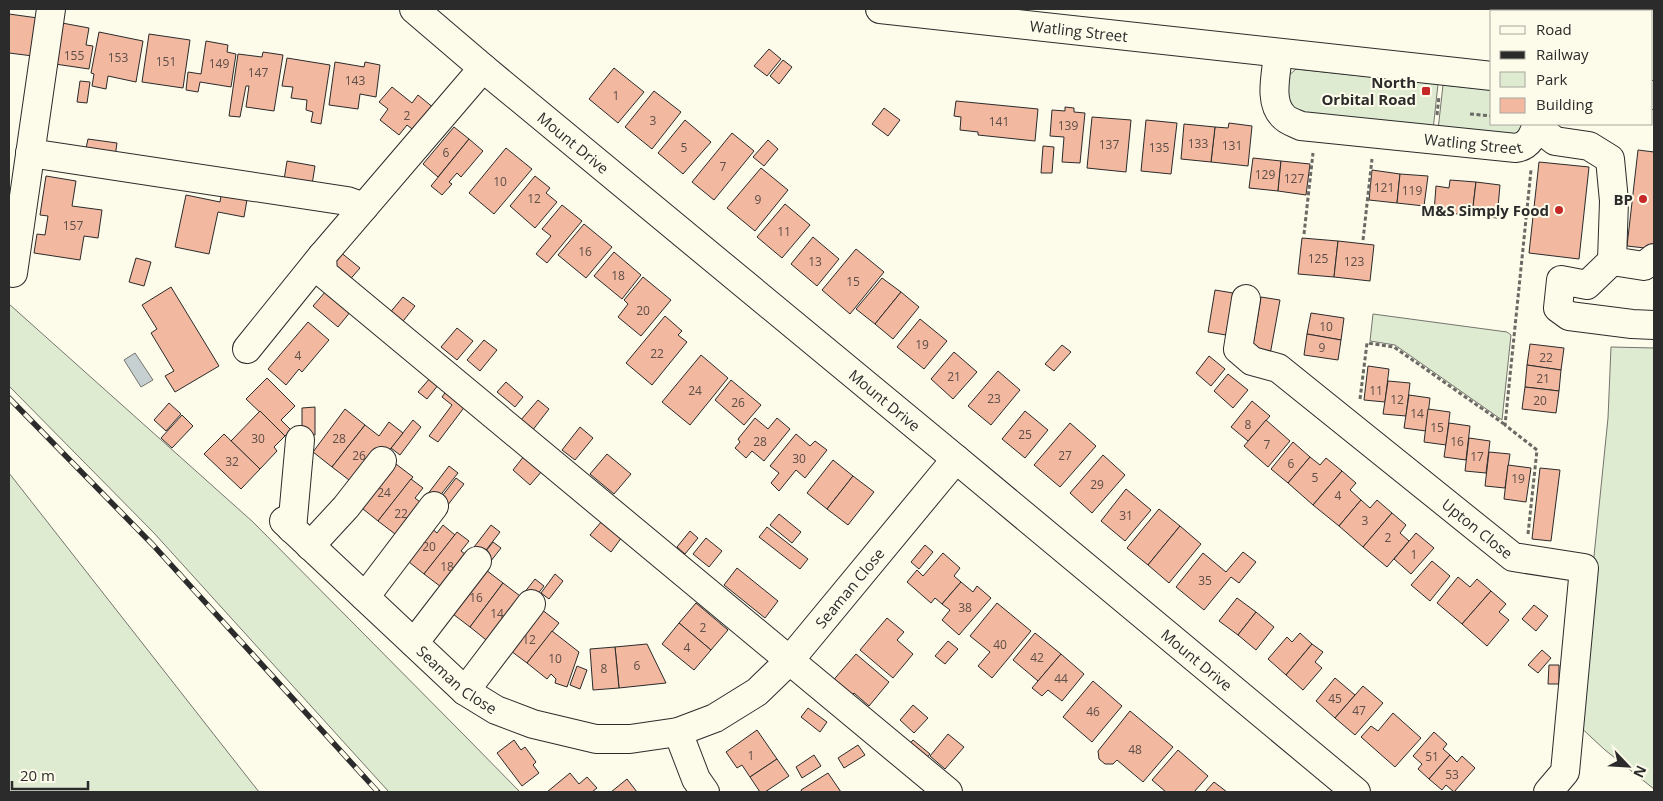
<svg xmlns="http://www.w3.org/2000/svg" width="1663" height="801" viewBox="0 0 1663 801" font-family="'Open Sans',sans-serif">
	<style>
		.green { fill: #deebd1; stroke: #74746e }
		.water { fill: #c7d0d0; stroke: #74746e }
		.building { fill: #f2b8a0; stroke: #2b2b2b }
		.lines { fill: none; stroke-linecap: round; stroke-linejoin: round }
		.minor-casing { stroke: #2b2b2b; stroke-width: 30 }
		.major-casing { stroke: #2b2b2b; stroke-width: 30 }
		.path { stroke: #6a6964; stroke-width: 3; stroke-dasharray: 4 2.5; stroke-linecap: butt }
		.minor { stroke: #fdfbea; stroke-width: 28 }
		.major { stroke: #fdfbea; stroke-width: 28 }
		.rail-casing { stroke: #2b2b2b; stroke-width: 5.5 }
		.rail { stroke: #fdfbea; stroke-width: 4; stroke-dasharray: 11; stroke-linecap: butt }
		.poi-dot { fill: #c62828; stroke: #fdfbea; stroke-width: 2 }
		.labels { text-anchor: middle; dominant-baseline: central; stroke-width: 4; stroke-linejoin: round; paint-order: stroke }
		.number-label { font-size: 12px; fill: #5d4e48 }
		.street-label { font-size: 15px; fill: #2b2b2b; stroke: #fdfbea }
		.poi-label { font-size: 15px; font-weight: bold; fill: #2b2b2b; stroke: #fdfbea; text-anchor: end }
	</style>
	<rect width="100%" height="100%" fill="#fdfbea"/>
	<g class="green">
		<polygon points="1296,69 1438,84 1433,130 1307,118 1285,104 1286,78"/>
		<polygon points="1443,85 1492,90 1492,124 1525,124 1521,132 1512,137 1438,130"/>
		<polygon points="9,304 253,522 466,737 520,792 389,792 154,533 9,386"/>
		<polygon points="1373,314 1507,332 1511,335 1502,420 1395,345 1370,341"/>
		<polygon points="1611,347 1654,348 1654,789 1605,750 1577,724 1608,418"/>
		<polygon points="9,473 259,792 9,792"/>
	</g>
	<polygon class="water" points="135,353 153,380 141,387 124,360"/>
	<g class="building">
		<polygon points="9,14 38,18 33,56 9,53"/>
		<polygon points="62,23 89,28 86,45 93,46 89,69 55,64"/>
		<polygon points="99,32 143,41 136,82 108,76 106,89 92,86 94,74 91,73"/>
		<polygon points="149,34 190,40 183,88 142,82"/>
		<polygon points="206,41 228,45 227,52 236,54 231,87 200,82 198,92 186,90 188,72 201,74"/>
		<polygon points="769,49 781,59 767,76 754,66"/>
		<polygon points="263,52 283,55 274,111 246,107 249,86 246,86 240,117 229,116 238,54 262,57"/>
		<polygon points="287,58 330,65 321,124 311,122 313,112 306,110 307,100 291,98 293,87 282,86"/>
		<polygon points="783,60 792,67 779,84 770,76"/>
		<polygon points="335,62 364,67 365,62 380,65 376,97 360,94 358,109 329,105"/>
		<polygon points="614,68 644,92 618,123 589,99"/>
		<polygon points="80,81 90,82 87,103 77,102"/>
		<polygon points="392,87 412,103 418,95 435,109 416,132 407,125 399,135 380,120 388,109 379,102"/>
		<polygon points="654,91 681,112 652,149 625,127"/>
		<polygon points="956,101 1038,109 1035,141 978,135 978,132 960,130 961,117 954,116"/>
		<polygon points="1065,107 1074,108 1074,112 1085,113 1080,163 1062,162 1064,137 1050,136 1052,110 1065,111"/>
		<polygon points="884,108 900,120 888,136 872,124"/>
		<polygon points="1092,117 1131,120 1126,172 1087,168"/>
		<polygon points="685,120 711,142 683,174 658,153"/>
		<polygon points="1146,120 1177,123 1171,174 1141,171"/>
		<polygon points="1229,123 1252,126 1248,166 1211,162 1215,127 1228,128"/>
		<polygon points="1184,124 1215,127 1211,162 1181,159"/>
		<polygon points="454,127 469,139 438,177 423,164"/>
		<polygon points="732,133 754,151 714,200 692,182"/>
		<polygon points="88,139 117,143 115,157 85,153"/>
		<polygon points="469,139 483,151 461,177 457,173 449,182 452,184 442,195 431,186"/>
		<polygon points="768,140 778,149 764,166 753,157"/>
		<polygon points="1043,146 1054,147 1052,173 1041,173"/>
		<polygon points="506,148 532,169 494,214 469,193"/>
		<polygon points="1638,150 1654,152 1654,249 1627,246"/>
		<polygon points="1253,158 1281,161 1278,191 1249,188"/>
		<polygon points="287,161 315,166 311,191 283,186"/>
		<polygon points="1281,161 1310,164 1306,195 1278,191"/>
		<polygon points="1539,162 1589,167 1579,259 1529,253"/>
		<polygon points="761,168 788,190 755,231 727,208"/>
		<polygon points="1372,170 1400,174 1397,203 1369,200"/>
		<polygon points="1400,174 1428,176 1424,206 1397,203"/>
		<polygon points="46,176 76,181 72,206 102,210 98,238 84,236 80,260 34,253 37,234 45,235 48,216 40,215"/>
		<polygon points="535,176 550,188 546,193 557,202 535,228 510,206"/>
		<polygon points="1450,180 1476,182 1472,215 1434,212 1436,186 1449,188"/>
		<polygon points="1476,182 1500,185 1497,218 1472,215"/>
		<polygon points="222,189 248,194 244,217 218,212 209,254 175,247 186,195 220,202"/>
		<polygon points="785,204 810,225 782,258 757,237"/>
		<polygon points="562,205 582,221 547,263 536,254 551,236 542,229"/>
		<polygon points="584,224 612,247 586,278 558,255"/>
		<polygon points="813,237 839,259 817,286 791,264"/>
		<polygon points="1302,238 1338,241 1334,277 1298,274"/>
		<polygon points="1338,241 1374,245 1370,281 1334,277"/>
		<polygon points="856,249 884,272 850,314 822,290"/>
		<polygon points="339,251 360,268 347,283 327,266"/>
		<polygon points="614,252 641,275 622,299 594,276"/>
		<polygon points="136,258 151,262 144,286 129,282"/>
		<polygon points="643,277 671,300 641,336 618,317 628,304 624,300"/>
		<polygon points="882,278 901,292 875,324 856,309"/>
		<polygon points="171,287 219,366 175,392 165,376 174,371 151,333 157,329 142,305"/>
		<polygon points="1215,290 1233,293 1226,335 1208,332"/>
		<polygon points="326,291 351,311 338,327 313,306"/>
		<polygon points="901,292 919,307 893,339 875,324"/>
		<polygon points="403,297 415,306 400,325 388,315"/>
		<polygon points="1261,297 1280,300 1270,355 1252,351"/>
		<polygon points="1311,313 1344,318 1341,340 1307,334"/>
		<polygon points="665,316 682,331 678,335 687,342 652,385 626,363"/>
		<polygon points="920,319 947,341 924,369 897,347"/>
		<polygon points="308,322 329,340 302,372 299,369 286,385 268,369"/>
		<polygon points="457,328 473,341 457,360 441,347"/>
		<polygon points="1307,334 1341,340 1338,360 1304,355"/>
		<polygon points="484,340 497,350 480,371 467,360"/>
		<polygon points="1530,344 1564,348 1561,370 1527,365"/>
		<polygon points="1062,345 1071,352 1054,371 1045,364"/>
		<polygon points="954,352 977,372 953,399 931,379"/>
		<polygon points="701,355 728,378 690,425 662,402"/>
		<polygon points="1209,356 1225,369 1211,386 1196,373"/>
		<polygon points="1527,365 1561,370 1559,391 1525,387"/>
		<polygon points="1368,366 1389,369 1385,402 1364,400"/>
		<polygon points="998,371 1020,390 991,425 968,406"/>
		<polygon points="1228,374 1248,390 1233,408 1214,391"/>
		<polygon points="431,377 439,384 427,399 418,392"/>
		<polygon points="267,378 295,406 281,420 291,430 285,436 246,399"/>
		<polygon points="731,380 761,405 744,425 715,400"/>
		<polygon points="1388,381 1410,383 1406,416 1383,414"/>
		<polygon points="506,382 523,397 515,407 497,392"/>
		<polygon points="1525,387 1559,391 1556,413 1522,409"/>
		<polygon points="447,390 466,405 438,442 429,436 452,405 442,397"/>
		<polygon points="1409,395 1430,398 1426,431 1404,428"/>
		<polygon points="538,400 549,409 532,431 520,421"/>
		<polygon points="1252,401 1270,416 1248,441 1231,427"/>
		<polygon points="169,403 181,414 166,431 154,420"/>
		<polygon points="315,407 315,435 302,435 302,408"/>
		<polygon points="345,409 365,425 332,467 313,452"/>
		<polygon points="1428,409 1450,412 1446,445 1424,442"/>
		<polygon points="260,411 285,436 274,447 277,451 260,469 231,441"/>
		<polygon points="1025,411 1048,430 1025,458 1002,439"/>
		<polygon points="182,415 193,426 172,448 161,438"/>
		<polygon points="755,418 768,429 777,418 790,429 764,461 752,451 746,458 735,448 740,442 738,439"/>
		<polygon points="413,420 421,427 400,455 391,448"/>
		<polygon points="1266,420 1290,441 1268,467 1244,446"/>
		<polygon points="389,422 403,433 384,457 353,483 332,467 365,425 379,436"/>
		<polygon points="1070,423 1096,446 1060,487 1034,465"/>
		<polygon points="1449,423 1470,426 1466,460 1444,457"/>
		<polygon points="580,427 593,438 575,460 562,450"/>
		<polygon points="224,434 260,469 241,489 204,454"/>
		<polygon points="796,434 810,446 815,441 827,450 805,478 796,470 779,491 771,483 779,473 770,466"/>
		<polygon points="1469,438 1490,441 1486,473 1465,471"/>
		<polygon points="1293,442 1310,457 1288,483 1271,469"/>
		<polygon points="1489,452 1510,454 1505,488 1485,486"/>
		<polygon points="607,454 631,474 614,494 590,474"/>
		<polygon points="1103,455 1125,475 1092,513 1070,493"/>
		<polygon points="524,456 542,471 530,485 513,470"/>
		<polygon points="1310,457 1320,465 1326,458 1342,471 1313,505 1288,483"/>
		<polygon points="833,460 853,476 827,509 807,493"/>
		<polygon points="392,461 413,477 378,521 358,505"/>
		<polygon points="1508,465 1531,468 1526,502 1504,499"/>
		<polygon points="449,466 458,473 435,502 427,495"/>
		<polygon points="1540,468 1560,470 1551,541 1532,539"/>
		<polygon points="1342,471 1356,483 1350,490 1361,500 1339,526 1313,505"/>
		<polygon points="853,476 874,492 848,525 827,509"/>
		<polygon points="456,478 464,484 444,510 436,504"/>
		<polygon points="411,479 423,488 415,498 424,505 399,537 378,521"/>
		<polygon points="1126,489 1151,510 1125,541 1101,521"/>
		<polygon points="1361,500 1370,508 1377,500 1392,513 1363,547 1339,526"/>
		<polygon points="1159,509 1180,526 1148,565 1127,548"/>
		<polygon points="1392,513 1406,525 1400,533 1409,541 1387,567 1363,547"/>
		<polygon points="779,514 801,532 792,543 770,525"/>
		<polygon points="602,521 622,537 611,552 590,535"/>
		<polygon points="443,525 455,535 424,574 404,558 429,526 437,533"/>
		<polygon points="491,525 500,532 480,558 471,551"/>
		<polygon points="1180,526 1201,544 1169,583 1148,565"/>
		<polygon points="767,527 808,559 800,569 759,537"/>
		<polygon points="690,531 698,538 685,554 677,547"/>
		<polygon points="457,532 469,541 461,551 470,558 445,590 424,574"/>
		<polygon points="1416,533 1434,548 1411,574 1394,559"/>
		<polygon points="706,538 722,551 709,567 693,554"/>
		<polygon points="493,542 501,548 487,566 479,560"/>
		<polygon points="925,545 933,552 919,569 911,562"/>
		<polygon points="1243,552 1256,562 1239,583 1231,577 1204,610 1176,587 1203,553 1226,572"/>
		<polygon points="943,553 960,568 954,576 961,582 942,604 935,598 931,603 907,582 917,570 923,576"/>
		<polygon points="1432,561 1450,576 1430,601 1411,585"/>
		<polygon points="482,567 503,583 470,627 449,611"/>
		<polygon points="737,568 778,601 765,618 724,585"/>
		<polygon points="555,574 563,581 549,599 541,593"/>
		<polygon points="1458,577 1470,587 1477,579 1491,591 1462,624 1437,603"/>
		<polygon points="535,579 544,586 533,600 524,593"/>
		<polygon points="961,582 973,592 977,586 991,598 959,635 942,620 950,610 942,604"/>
		<polygon points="503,583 524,599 490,643 470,627"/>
		<polygon points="1491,591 1506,604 1499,612 1509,620 1487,646 1462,624"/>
		<polygon points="1237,598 1256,612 1238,635 1219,621"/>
		<polygon points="532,602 559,623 527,663 507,648"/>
		<polygon points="696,603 728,630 711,650 679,623"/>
		<polygon points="997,603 1031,631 992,678 978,666 990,652 970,636"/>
		<polygon points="1534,605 1548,616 1536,631 1522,619"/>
		<polygon points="1256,612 1274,627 1256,650 1238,635"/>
		<polygon points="887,618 904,632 897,640 913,654 893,678 860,650"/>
		<polygon points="679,623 711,650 694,670 662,644"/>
		<polygon points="552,631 579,652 567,687 555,683 556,679 551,674 547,679 527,663"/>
		<polygon points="1035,633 1061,654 1038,681 1013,660"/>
		<polygon points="1300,633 1312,644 1286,675 1268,659 1287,637 1292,642"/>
		<polygon points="948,641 958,649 945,664 935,656"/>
		<polygon points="647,644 666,683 619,688 615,647"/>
		<polygon points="1312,644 1323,652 1315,662 1322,668 1303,690 1286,675"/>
		<polygon points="615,647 619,688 593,690 590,649"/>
		<polygon points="1542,650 1551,658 1538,673 1528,665"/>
		<polygon points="856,654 889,682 869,706 854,693 848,699 830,684"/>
		<polygon points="1061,654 1084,674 1062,701 1048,690 1042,696 1032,688"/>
		<polygon points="1549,665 1559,665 1559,684 1548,684"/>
		<polygon points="577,666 587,670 580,689 570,685"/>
		<polygon points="1335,678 1355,695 1335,718 1316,701"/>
		<polygon points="1093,681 1122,706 1092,742 1063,717"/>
		<polygon points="1363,686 1383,703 1355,735 1335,718"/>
		<polygon points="913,705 928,718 914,733 900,720"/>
		<polygon points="808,708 827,722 820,732 801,717"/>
		<polygon points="1130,711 1173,747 1143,782 1117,760 1113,764 1105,764 1099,759 1098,751"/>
		<polygon points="1393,713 1421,738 1395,767 1361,737 1371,726 1378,731"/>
		<polygon points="757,730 777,759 750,777 742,765 737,768 726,752"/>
		<polygon points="1434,732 1447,744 1443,749 1450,755 1429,779 1418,769 1422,764 1413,756"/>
		<polygon points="948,734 964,747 945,769 930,756"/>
		<polygon points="514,740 521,750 525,747 536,762 533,765 539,773 522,786 497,753"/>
		<polygon points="913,740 930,754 923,762 906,748"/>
		<polygon points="858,745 865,755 844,768 838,758"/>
		<polygon points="1178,750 1208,776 1194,792 1166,792 1152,780"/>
		<polygon points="814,755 821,766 802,778 796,767"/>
		<polygon points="1450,755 1457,762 1462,756 1475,768 1454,792 1446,785 1442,790 1429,779"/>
		<polygon points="777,759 789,776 765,792 760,792 750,777"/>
		<polygon points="570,773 579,784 587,777 597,788 592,792 547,792"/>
		<polygon points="828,773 841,792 802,792 801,790"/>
		<polygon points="627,779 637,792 611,792"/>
		<polygon points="1214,782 1227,792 1205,792"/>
	</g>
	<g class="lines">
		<g class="minor-casing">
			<g id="minor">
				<path id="s1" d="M414,9l69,59 473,391 400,333"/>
				<path id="s2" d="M1278,53c-1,19 -10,48 5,63 4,5 12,7 18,10l215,22c13,-2 17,-12 21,-24"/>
				<polyline points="483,68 322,256 323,273 948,792"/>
				<polyline points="1536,126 1555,141 1589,146 1610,159 1614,201 1612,261 1644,266 1654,258"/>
				<polyline points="30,153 347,201 364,207"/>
				<polyline points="1612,261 1587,285 1561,280 1558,308 1569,316 1632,324 1654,325"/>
				<polyline points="13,273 51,9"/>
				<path id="s3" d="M1246,299l-8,50 14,12 26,7 235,189 71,11 -19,204 -17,20"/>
				<polyline points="247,349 322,256"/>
				<path id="s4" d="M284,521l181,170 31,19 37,14 63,15h34l48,-7 37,-14 42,-26 32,-31 167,-202"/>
				<polyline points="292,529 300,440"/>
				<polyline points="310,546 346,507 382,461"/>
				<polyline points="365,597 434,506"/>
				<polyline points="414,643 477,561"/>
				<polyline points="465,691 531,604"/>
				<polyline points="678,732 696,779 705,792"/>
			</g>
		</g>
		<g class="major-casing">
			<g id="major">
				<path id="s5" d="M880,9l612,67"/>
				<polyline points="1652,95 1654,95"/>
			</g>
		</g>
		<g class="path">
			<polyline points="1470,114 1492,116"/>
			<polyline points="1437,115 1439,96"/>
			<polyline points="1304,234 1313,153"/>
			<polyline points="1363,240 1372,159"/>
			<polyline points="1360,399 1367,343 1394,347 1504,424"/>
			<polyline points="1528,534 1537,450 1505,425 1531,170"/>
		</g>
		<use href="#minor" class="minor"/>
		<use href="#major" class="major"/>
		<g class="rail-casing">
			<polyline id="rail" points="9,398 153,545 378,792"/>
		</g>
		<use href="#rail" class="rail"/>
	</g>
	<g class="poi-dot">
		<rect x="1421" y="86" width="10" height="10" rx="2.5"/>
		<circle cx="1643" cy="199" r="5"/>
		<circle cx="1559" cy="210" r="5"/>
	</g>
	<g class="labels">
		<g class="number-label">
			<text x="74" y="55">155</text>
			<text x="118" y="57">153</text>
			<text x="166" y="61">151</text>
			<text x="219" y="63">149</text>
			<text x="258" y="72">147</text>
			<text x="355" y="80">143</text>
			<text x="616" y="95">1</text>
			<text x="407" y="115">2</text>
			<text x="653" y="120">3</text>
			<text x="999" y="121">141</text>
			<text x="1068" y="125">139</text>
			<text x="1198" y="143">133</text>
			<text x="1109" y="144">137</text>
			<text x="1232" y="145">131</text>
			<text x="684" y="147">5</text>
			<text x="1159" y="147">135</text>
			<text x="446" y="152">6</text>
			<text x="723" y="166">7</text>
			<text x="1265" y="174">129</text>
			<text x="1294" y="178">127</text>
			<text x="500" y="181">10</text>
			<text x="1384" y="187">121</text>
			<text x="1412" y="190">119</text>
			<text x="534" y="198">12</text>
			<text x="758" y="199">9</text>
			<text x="73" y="225">157</text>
			<text x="784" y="231">11</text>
			<text x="585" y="251">16</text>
			<text x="1318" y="258">125</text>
			<text x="815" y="261">13</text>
			<text x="1354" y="261">123</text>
			<text x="618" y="275">18</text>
			<text x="853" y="281">15</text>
			<text x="643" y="310">20</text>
			<text x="1326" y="326">10</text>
			<text x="922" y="344">19</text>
			<text x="1322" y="347">9</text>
			<text x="657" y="353">22</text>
			<text x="298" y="355">4</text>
			<text x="1546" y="357">22</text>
			<text x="954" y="376">21</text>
			<text x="1543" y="378">21</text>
			<text x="695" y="390">24</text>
			<text x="1376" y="390">11</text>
			<text x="994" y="398">23</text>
			<text x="1397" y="399">12</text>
			<text x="1540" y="400">20</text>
			<text x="738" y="402">26</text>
			<text x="1417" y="413">14</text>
			<text x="1248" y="424">8</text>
			<text x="1437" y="427">15</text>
			<text x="1025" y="434">25</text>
			<text x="258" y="438">30</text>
			<text x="339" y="438">28</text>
			<text x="760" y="441">28</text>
			<text x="1457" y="441">16</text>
			<text x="1267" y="444">7</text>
			<text x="359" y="455">26</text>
			<text x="1065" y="455">27</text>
			<text x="1477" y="456">17</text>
			<text x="799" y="458">30</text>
			<text x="232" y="461">32</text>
			<text x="1291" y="463">6</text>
			<text x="1315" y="477">5</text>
			<text x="1518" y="478">19</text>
			<text x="1097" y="484">29</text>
			<text x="384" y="492">24</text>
			<text x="1338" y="495">4</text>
			<text x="401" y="513">22</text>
			<text x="1126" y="515">31</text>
			<text x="1365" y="520">3</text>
			<text x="1388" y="537">2</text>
			<text x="429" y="546">20</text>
			<text x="1414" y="554">1</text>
			<text x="447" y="566">18</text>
			<text x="1205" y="580">35</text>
			<text x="476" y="597">16</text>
			<text x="965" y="607">38</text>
			<text x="497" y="613">14</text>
			<text x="703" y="627">2</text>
			<text x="529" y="639">12</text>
			<text x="1000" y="644">40</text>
			<text x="687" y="647">4</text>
			<text x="1037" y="657">42</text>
			<text x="555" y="658">10</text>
			<text x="637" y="665">6</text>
			<text x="604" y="668">8</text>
			<text x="1061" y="678">44</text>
			<text x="1335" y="698">45</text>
			<text x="1359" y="710">47</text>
			<text x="1093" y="711">46</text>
			<text x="1135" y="749">48</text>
			<text x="751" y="755">1</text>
			<text x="1432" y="756">51</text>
			<text x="1452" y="774">53</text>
		</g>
		<g class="street-label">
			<text stroke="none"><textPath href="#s5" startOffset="200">Watling Street</textPath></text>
			<text stroke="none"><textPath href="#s2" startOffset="259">Watling Street</textPath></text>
			<text stroke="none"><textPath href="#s1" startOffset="208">Mount Drive</textPath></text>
			<text stroke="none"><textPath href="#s1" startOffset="612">Mount Drive</textPath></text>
			<text stroke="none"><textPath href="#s3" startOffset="352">Upton Close</textPath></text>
			<text stroke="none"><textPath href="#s4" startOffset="700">Seaman Close</textPath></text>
			<text stroke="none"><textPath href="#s1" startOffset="1018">Mount Drive</textPath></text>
			<text stroke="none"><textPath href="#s4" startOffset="235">Seaman Close</textPath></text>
		</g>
		<g class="poi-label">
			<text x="1416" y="82">North<tspan x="1416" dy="17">Orbital Road</tspan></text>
			<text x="1633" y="199">BP</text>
			<text x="1549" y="210">M&amp;S Simply Food</text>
		</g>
	</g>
	<rect width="1663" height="801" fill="none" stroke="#2b2b2b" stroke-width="20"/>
	<rect x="1490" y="10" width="162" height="115" fill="#fdfbea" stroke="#a9a89e"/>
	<rect x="1500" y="26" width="25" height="8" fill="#fdfbea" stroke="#a9a89e"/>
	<text x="1536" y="35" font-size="15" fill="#2b2b2b">Road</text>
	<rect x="1500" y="51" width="25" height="8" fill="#2b2b2b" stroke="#a9a89e"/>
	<text x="1536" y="60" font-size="15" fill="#2b2b2b">Railway</text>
	<rect x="1500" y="72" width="25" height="15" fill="#deebd1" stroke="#a9a89e"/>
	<text x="1536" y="85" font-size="15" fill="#2b2b2b">Park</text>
	<rect x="1500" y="98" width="25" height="15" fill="#f2b8a0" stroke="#a9a89e"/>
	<text x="1536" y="110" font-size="15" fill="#2b2b2b">Building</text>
	<g transform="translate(1628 766) rotate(115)" stroke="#fdfbea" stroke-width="4" paint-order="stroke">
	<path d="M0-4L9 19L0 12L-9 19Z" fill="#2b2b2b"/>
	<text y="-8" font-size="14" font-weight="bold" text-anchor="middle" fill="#2b2b2b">N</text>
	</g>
	<path d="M12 781v8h76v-8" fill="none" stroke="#2b2b2b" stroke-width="2.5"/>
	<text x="20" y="781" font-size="15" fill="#2b2b2b" stroke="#fdfbea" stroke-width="4" paint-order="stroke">20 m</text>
</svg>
